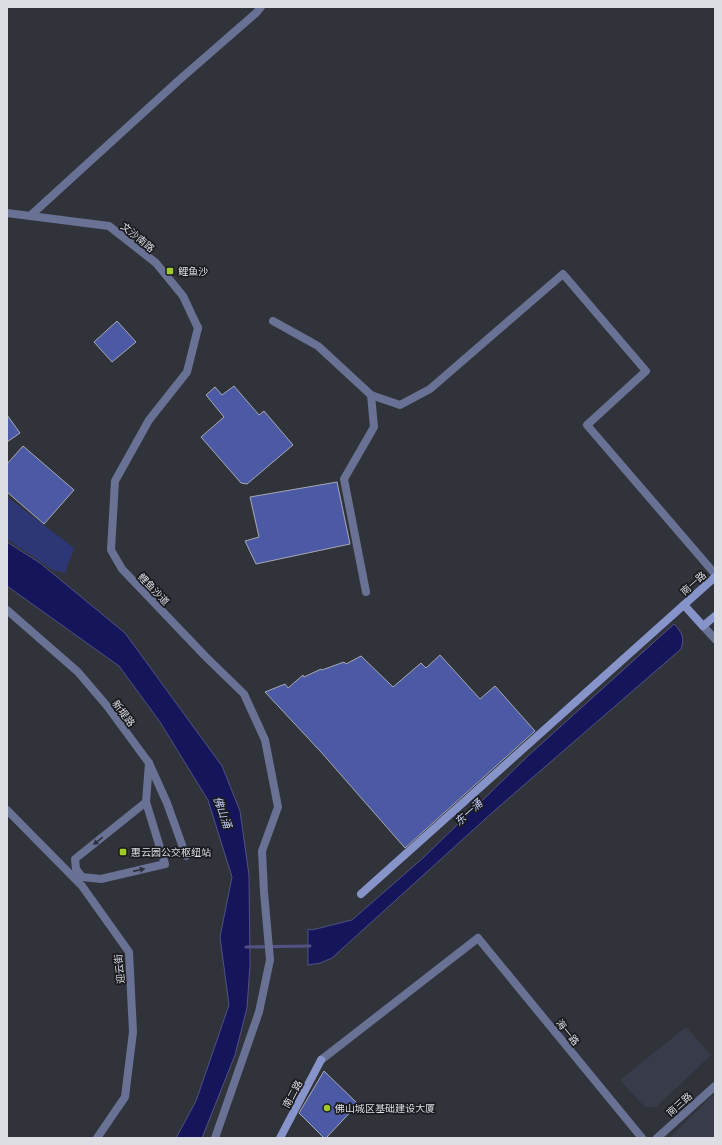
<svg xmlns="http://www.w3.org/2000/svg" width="722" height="1145" viewBox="0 0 722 1145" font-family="'Noto Sans','Noto Sans SC',sans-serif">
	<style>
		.built { fill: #383c4a }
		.green { fill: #2e3775 }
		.water { fill: #15155c; stroke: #515184 }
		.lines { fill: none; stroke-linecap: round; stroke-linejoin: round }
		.stream { stroke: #515184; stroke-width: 3 }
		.building { fill: #4c5aa5; stroke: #a7a9b3 }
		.minor { stroke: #697294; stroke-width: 8 }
		.tertiary { stroke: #697294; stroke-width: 8 }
		.secondary { stroke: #8794ca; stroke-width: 8 }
		.oneway { fill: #2e313c }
		.poi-dot { fill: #a0c92b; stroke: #1a1b1f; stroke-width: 1.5 }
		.labels { text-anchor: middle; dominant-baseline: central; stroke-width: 3.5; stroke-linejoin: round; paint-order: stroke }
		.street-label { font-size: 10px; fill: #dcdee3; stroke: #1a1b1f }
		.poi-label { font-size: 10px; fill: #dcdee3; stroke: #1a1b1f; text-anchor: start }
		.water-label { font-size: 11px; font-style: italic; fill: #c1ccf7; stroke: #1a1b1f }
	</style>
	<rect width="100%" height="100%" fill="#31333b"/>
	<g class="built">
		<polygon points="686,1027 711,1055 656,1107 645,1107 620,1080"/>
		<polygon points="715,1093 715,1138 669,1138"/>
	</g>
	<polygon class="green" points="7,497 74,548 65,573 53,570 7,539"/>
	<g class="water">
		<polygon points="7,542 40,563 125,633 222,766 240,811 249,875 250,965 247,1008 235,1055 202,1138 176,1138 196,1101 229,1005 220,937 232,877 208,800 160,722 119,666 7,586"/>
		<path d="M674,624c8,8 11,14 7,25l-187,162 -162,147 -12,5 -12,2v-36l4,1 40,-10 71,-62 106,-103z"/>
	</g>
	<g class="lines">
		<polyline class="stream" points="246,947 310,946"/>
	</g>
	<g class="building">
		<polygon points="117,321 136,342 112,362 94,342"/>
		<polygon points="234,386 259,415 264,411 293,445 247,484 241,483 201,437 224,417 206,395 215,387 222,395"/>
		<polygon points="7,415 20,433 7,442"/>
		<polygon points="23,446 74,490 44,524 7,492 7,464"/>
		<polygon points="337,482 350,544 256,564 245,541 259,537 250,497"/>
		<polygon points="440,655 480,699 495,686 535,731 405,848 321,752 265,692 285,684 288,688 303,675 304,677 321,669 322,670 344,662 346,664 361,656 393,687 421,663 426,668"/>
		<polygon points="324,1071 358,1104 326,1138 324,1138 299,1113"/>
	</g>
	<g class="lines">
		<g class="minor">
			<polyline points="273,321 318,346 371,395 400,405 430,389 563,274 646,371 587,425 715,574"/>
			<polyline points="198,328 187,372 149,420 115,481 111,550 122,569 206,657 244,694 265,740 278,807 262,851 264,892 270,960 259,1012 215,1138"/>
			<polyline points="366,592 344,479 374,427 371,395"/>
			<polyline points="146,802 75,859 76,869 82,877 101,879 165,864 146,802 149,763"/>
			<polyline points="7,810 82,886 129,952 133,1032 125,1097 97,1138"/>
			<polyline points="321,1060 478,938"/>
		</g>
		<g class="tertiary">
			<polyline points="7,213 109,226 156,263 183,296 198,328"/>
			<polyline points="30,216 178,81 256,13 261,7"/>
			<polyline points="7,610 78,672 107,706 149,763 167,803 186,856"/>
			<polyline points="703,626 715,639"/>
			<polyline points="478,938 642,1138"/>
			<polyline points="657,1138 715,1086"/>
		</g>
		<g class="secondary">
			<polyline points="684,605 703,626 715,616"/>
			<polyline points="361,894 715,577"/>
			<polyline points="280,1138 321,1060"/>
		</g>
	</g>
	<defs><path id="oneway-solid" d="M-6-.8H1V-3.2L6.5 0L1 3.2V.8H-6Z"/></defs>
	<g class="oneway">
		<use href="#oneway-solid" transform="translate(98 841) rotate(141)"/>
		<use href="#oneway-solid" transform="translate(139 870) rotate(-13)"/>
	</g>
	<g class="poi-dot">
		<rect x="166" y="267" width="8" height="8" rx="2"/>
		<rect x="119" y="848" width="8" height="8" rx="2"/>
		<circle cx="327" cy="1108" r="4"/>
	</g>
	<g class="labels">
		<g class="street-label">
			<text transform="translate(138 237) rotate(39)">文沙南路</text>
			<text transform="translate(693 583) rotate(-42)">南一路</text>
			<text transform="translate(154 589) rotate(46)">鲤鱼沙道</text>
			<text transform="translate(124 713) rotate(53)">新堤路</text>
			<text transform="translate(119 969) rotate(-96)">迎云街</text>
			<text transform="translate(568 1032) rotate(51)">海一路</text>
			<text transform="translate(292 1094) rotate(-62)">南二路</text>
			<text transform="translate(679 1104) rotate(-42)">南三路</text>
		</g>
		<g class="poi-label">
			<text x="178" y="271">鲤鱼沙</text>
			<text x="131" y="852">惠云园公交枢纽站</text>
			<text x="335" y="1108">佛山城区基础建设大厦</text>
		</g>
		<g class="water-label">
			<text transform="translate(223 812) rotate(70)">佛山涌</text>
			<text transform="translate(468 812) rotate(-42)">东一涌</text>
		</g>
	</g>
	<rect width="722" height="1145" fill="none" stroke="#dcdee3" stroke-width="16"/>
</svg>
